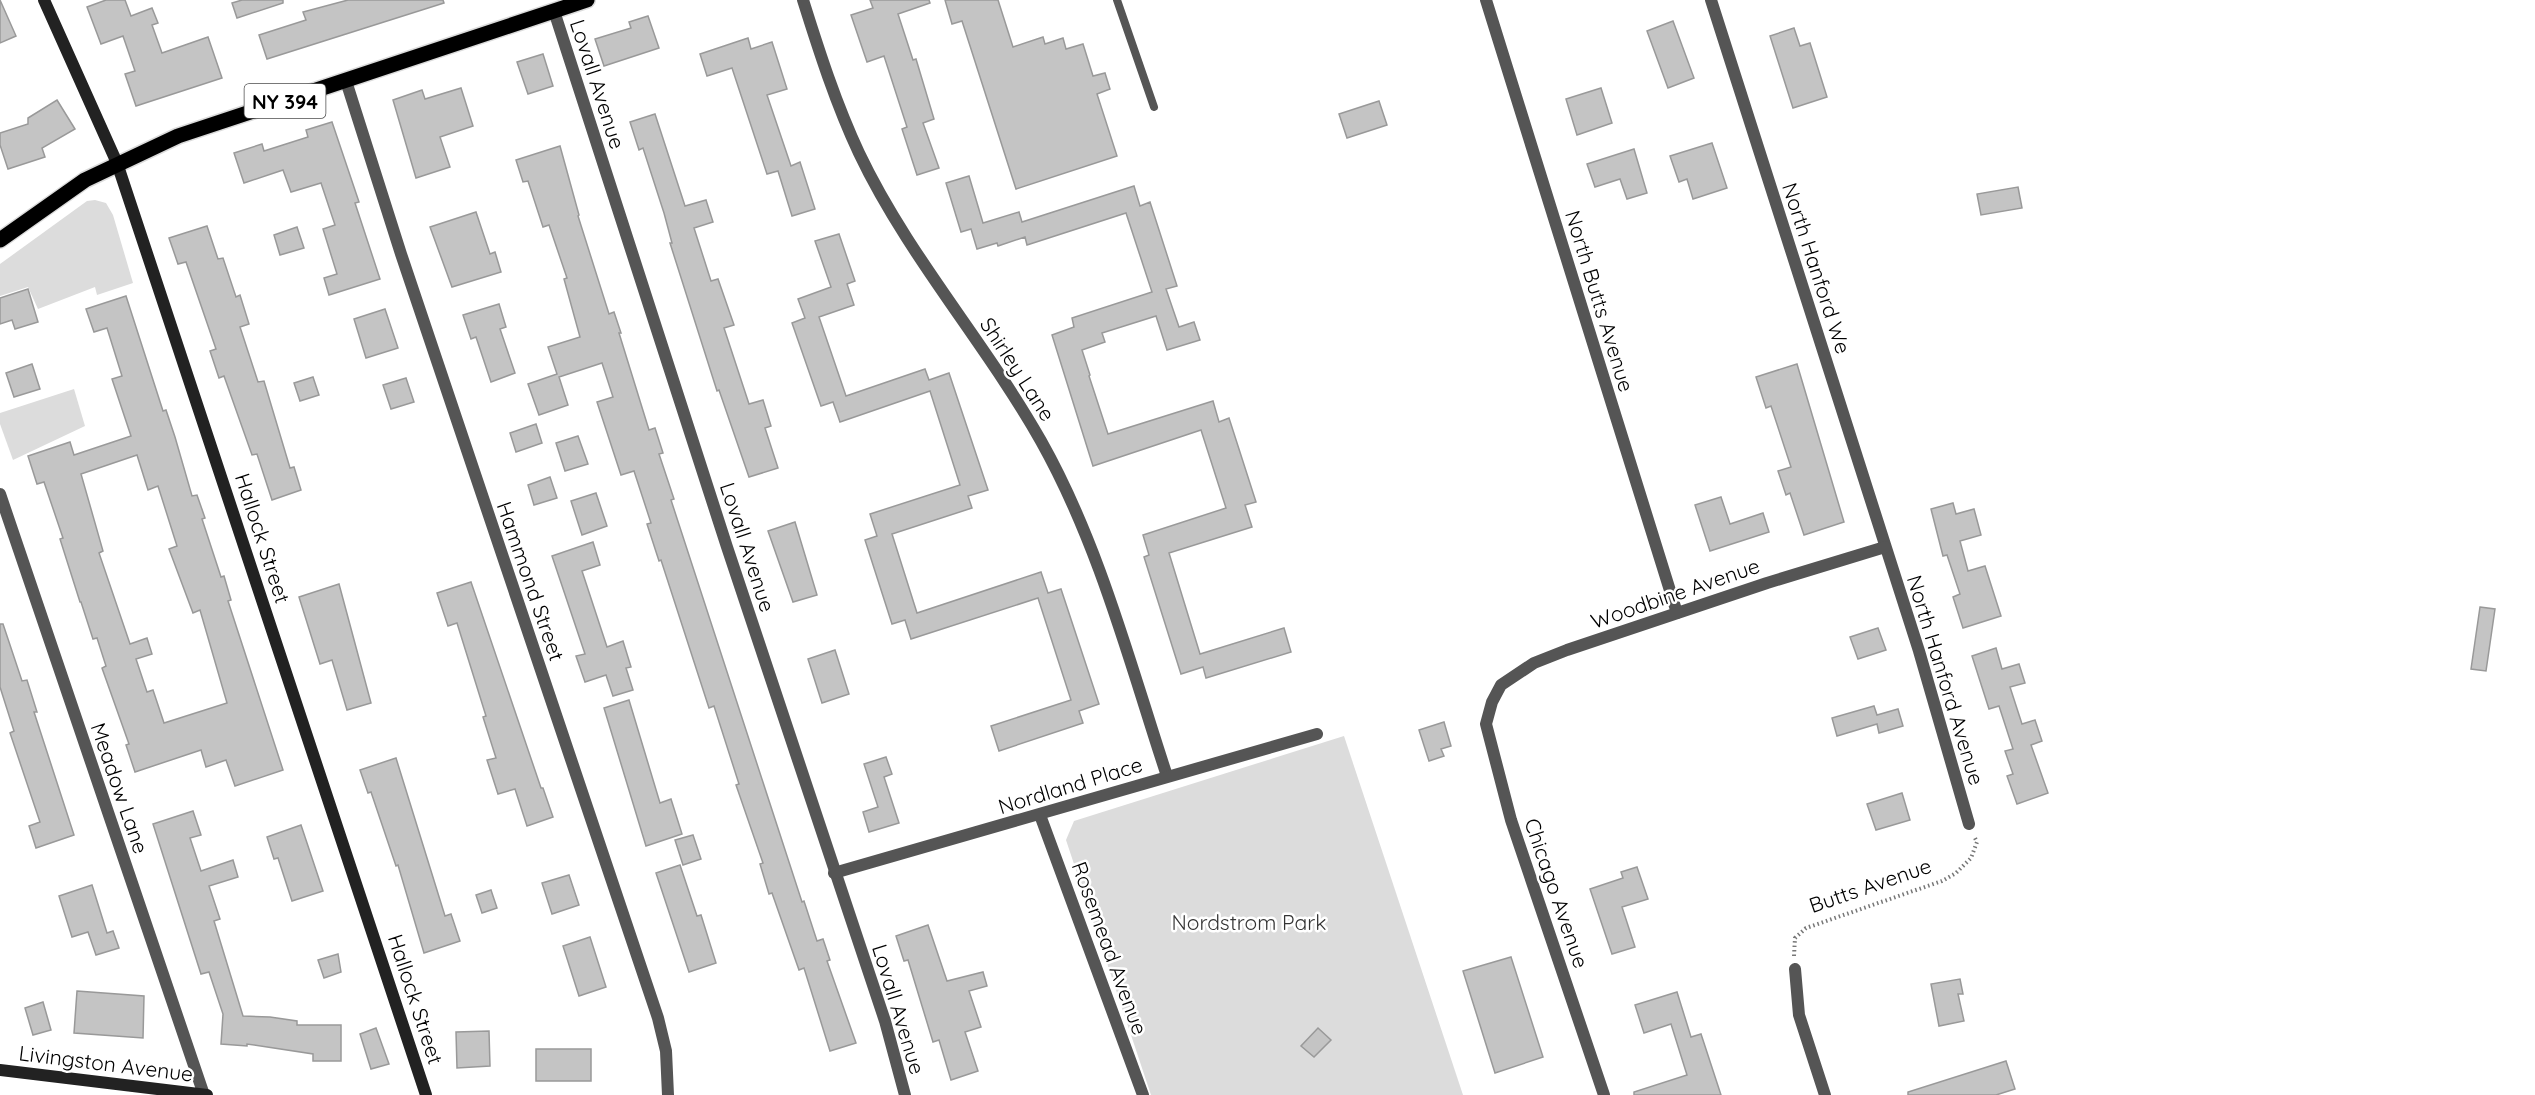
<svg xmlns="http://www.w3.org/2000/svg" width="2535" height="1095" viewBox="0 0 2535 1095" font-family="Quicksand,sans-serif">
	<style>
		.green { fill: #dcdcdc }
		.building { fill: #c4c4c4; stroke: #999; stroke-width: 1.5; fill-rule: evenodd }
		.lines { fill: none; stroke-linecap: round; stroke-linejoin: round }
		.primary-casing { stroke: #dbdbdb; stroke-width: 18 }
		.path { stroke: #777; stroke-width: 4; stroke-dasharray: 1.5 3; stroke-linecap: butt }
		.lane { stroke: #555; stroke-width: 8 }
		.street { stroke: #555; stroke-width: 12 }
		.secondary { stroke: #222; stroke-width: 12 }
		.primary { stroke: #000; stroke-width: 15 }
		.labels { text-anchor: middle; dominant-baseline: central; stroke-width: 5; stroke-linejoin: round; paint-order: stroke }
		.shield { fill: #fff; stroke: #4c4c4c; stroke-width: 1.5 }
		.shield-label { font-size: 20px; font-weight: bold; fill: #000 }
		.street-label { font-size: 21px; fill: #000; stroke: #fff }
		.park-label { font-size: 21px; fill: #333; stroke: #fff }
	</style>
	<rect width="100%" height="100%" fill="#fff"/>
	<g class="green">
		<polygon points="95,200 106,203 113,215 133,283 97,295 95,287 38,309 28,287 0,296 0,264 87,201"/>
		<polygon points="74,389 85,426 13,460 0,424 0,413"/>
		<polygon points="1344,736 1463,1095 1151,1095 1066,840 1074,821"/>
	</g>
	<g class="building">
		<polygon points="0,0 16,36 0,43"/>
		<polygon points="106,0 125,0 131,16 152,8 158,23 152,25 162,53 208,37 222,78 136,106 125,74 135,71 123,36 101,44 87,7"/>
		<polygon points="242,0 283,0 283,3 237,18 232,3"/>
		<polygon points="348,0 443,0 444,3 267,59 259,35 306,20 303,12"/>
		<polygon points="870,0 929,0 930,3 898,14 913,60 916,59 934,119 923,123 939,168 917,175 902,129 907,127 884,56 867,62 851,15 873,8"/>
		<polygon points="945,0 998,0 1013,47 1043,37 1045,44 1063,38 1066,49 1083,44 1093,76 1105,73 1110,89 1097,94 1117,156 1016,189 962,21 952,24"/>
		<polygon points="648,16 659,48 604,66 595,39 631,28 629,22"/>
		<polygon points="1673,21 1694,78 1668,88 1647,31"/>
		<polygon points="1794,28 1800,46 1810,43 1827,97 1793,108 1770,36"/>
		<polygon points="748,38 751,49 772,42 787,89 767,95 791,166 800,162 815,209 792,216 778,171 767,174 732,68 707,76 700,54"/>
		<polygon points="543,54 553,86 528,94 517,62"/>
		<polygon points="461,88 473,126 440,137 450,167 416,178 393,100 422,90 425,99"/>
		<polygon points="1601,88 1612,123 1577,135 1566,99"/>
		<polygon points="57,100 75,129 42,148 45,157 8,169 0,145 0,133 28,124 28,118"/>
		<polygon points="1379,101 1387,125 1347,138 1339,114"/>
		<polygon points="655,114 685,206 706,200 713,222 694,228 711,281 718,279 734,325 724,328 749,404 763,400 771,426 765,428 778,468 749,477 719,390 717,391 670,243 672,243 664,213 643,148 639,150 630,122"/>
		<polygon points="332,122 359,202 355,203 380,279 329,295 324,278 337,274 323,229 335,225 321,183 291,192 283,170 244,183 234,153 262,144 264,151 308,137 306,130"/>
		<polygon points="1712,143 1727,188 1693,199 1687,179 1679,182 1670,156"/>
		<polygon points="560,146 579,215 578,216 609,314 614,312 621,333 619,333 649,430 655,428 663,453 659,454 674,499 671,500 802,902 804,901 817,941 823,939 830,960 827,961 856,1043 830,1051 804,968 799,970 772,893 769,894 760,864 763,863 736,785 739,784 714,706 709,708 661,560 659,561 647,524 651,523 634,471 621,475 597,402 613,397 602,363 559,377 568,405 539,415 528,384 557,374 548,347 580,337 564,279 567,278 549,225 543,227 528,181 523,182 516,160"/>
		<polygon points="1634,149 1647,193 1627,199 1620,179 1595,187 1587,164"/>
		<polygon points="969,176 983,223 1019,212 1022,222 1134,186 1140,206 1150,202 1177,286 1166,289 1179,327 1194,322 1200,340 1167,350 1156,316 1102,333 1105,342 1082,350 1090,375 1089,376 1108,434 1213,401 1219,422 1229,418 1256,502 1245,505 1252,527 1169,553 1200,654 1284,628 1291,652 1206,678 1203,667 1181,674 1144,557 1149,555 1143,535 1226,508 1201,430 1093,466 1052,335 1074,327 1072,318 1152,292 1126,213 1027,245 1025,237 998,246 997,243 977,249 971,229 961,232 946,183"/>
		<polygon points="2018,187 2022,208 1981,215 1977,194"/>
		<polygon points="476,212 490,254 495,252 501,272 452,287 430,227"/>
		<polygon points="207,226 218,259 223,258 236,297 240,295 249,324 240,327 258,382 264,381 290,468 294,467 301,490 272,500 257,454 252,455 224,376 219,378 210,351 216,349 186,262 178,264 169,238"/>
		<polygon points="297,227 304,248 280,255 274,235"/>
		<polygon points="839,234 855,281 847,284 854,305 819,317 846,396 925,369 929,380 949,373 988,490 968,496 972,508 892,534 917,613 1041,572 1048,593 1061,589 1099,704 1079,711 1083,723 999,751 991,726 1071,700 1038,598 911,639 905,620 892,624 865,540 877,536 870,514 960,485 930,391 840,422 833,402 821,406 792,323 805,318 798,299 831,287 815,241"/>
		<polygon points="28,289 38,322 15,329 12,320 0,324 0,298"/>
		<path d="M126,296l37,115 3,-1 9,27 17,59 5,-1 8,23 -3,1 19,58 3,-1 7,24 -3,1 55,169 -48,16 -9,-26 -20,7 -5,-17 -66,22 -9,-27 3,-1 -27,-76 4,-2 -9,-28 -4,1 -12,-37h-1l-20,-63 3,-1 -19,-56 -7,2 -9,-28 42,-14 4,13 57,-19 -19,-57 10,-3 -15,-48 -13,4 -8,-23zM137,455l11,35 10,-4 19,60 -8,3 24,64 7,-3 27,93 -63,20 -11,-33 -6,2 -11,-33 16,-5 -5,-16 -17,6 -31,-91 4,-2 -22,-77z"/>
		<polygon points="499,304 506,327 500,329 515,373 491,382 476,337 471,339 463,315"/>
		<polygon points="385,309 398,348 366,358 354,319"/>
		<polygon points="32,364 40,389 14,397 6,373"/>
		<polygon points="1797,364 1844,522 1804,535 1790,493 1786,495 1778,471 1791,467 1771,406 1766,408 1756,377"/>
		<polygon points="313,377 319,395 300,401 294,383"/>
		<polygon points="406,378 414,402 391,409 383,385"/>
		<polygon points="536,424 542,443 516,452 510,433"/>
		<polygon points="578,436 588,464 565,471 556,443"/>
		<polygon points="550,477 557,498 534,505 528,485"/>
		<polygon points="596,493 607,526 582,535 571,501"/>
		<polygon points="1721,497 1730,524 1763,513 1769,532 1710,551 1695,505"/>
		<polygon points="1953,503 1956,514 1974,509 1981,535 1960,541 1968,571 1985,566 2001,616 1963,628 1953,597 1960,594 1947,555 1943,556 1931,509"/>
		<polygon points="795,522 817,595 793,602 768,531"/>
		<polygon points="593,542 600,565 582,571 607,647 623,641 631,667 626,668 633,690 613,696 606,675 585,682 576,656 585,654 552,556"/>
		<polygon points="471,582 541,788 543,788 553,817 527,826 515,789 498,794 487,760 496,758 483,717 486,716 457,623 448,626 437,593"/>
		<polygon points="339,584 371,703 347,710 332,660 320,664 299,597"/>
		<polygon points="2480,607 2495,609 2486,671 2471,669"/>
		<polygon points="0,624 3,624 22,681 27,680 37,712 34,712 74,835 36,848 29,826 40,822 10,733 14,731 0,687"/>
		<polygon points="1878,628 1886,650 1858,659 1850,637"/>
		<polygon points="1996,648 2002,669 2019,664 2025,683 2010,687 2022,724 2035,720 2042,741 2031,745 2048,793 2017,804 2007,776 2013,774 2005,751 2013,749 1999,706 1989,709 1972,656"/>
		<polygon points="835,650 849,694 822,703 808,659"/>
		<polygon points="629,700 660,803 671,799 682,834 646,846 604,708"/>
		<polygon points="1874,706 1877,715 1898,709 1903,726 1879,733 1877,724 1837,736 1832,718"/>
		<polygon points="1444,722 1451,746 1441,749 1444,756 1429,761 1419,730"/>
		<polygon points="886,757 892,774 884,777 899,823 869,832 863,812 878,807 864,764"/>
		<polygon points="396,758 445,916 451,914 460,941 424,953 398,865 396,866 371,792 368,793 360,770"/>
		<polygon points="1902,793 1910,820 1876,830 1867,804"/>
		<polygon points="193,811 201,835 190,838 201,871 233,860 238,877 209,886 220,919 214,921 243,1016 270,1017 297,1021 297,1025 341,1025 341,1061 313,1061 313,1054 247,1044 247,1046 221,1044 223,1014 209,972 201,974 153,824"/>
		<polygon points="301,825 323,891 292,901 278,858 274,859 267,837"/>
		<polygon points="693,835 701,859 683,865 675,840"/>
		<polygon points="680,865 697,916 701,915 716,963 689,972 656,873"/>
		<polygon points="1637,867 1648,899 1622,907 1635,947 1612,954 1590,889 1623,878 1621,872"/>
		<polygon points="569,875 579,905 552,914 542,883"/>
		<polygon points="92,885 107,933 113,931 119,948 96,955 88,932 72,937 59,896"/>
		<polygon points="491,890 497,908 482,913 476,895"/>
		<polygon points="928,925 947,981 983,972 987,986 969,991 981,1027 965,1032 978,1071 951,1080 939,1040 933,1042 908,960 904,961 896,936"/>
		<polygon points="590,937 606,987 579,996 563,946"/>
		<polygon points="338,954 341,972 324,978 318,960"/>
		<polygon points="1511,957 1543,1057 1495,1073 1463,971"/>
		<polygon points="1960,979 1963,994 1958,994 1964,1021 1939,1026 1931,984"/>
		<polygon points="77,991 144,996 143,1038 74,1033"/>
		<polygon points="1677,992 1691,1037 1701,1034 1721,1095 1634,1095 1634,1092 1687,1075 1671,1024 1644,1033 1635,1005"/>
		<polygon points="43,1002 51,1030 33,1035 25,1008"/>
		<polygon points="376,1028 389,1064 371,1069 360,1034"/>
		<polygon points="1318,1028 1331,1040 1314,1057 1301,1046"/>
		<polygon points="489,1031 490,1066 457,1068 456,1032"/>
		<rect x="536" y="1049" width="55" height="32"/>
		<polygon points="2006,1061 2015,1089 1996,1095 1908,1095 1908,1092"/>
	</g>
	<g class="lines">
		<g class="primary-casing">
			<polyline id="primary" points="0,240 85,180 178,136 587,0"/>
		</g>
		<polyline class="path" points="1794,956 1795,938 1806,928 1942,881 1956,873 1971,858 1977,842 1974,836"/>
		<polyline class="lane" points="1117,0 1154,107"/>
		<g class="street">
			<path d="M803,0c16,51 33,104 56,153 49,103 126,189 182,288 58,103 89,223 126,335"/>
			<polyline points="1486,0 1677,613"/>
			<polyline points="1711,0 1919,651 1969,824"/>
			<polyline points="554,11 727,547 885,1021 905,1095"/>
			<polyline points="346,81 401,254 658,1018 666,1051 668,1095"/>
			<polyline points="0,494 204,1095"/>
			<polyline points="1040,815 1143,1095"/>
			<polyline points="834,873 1317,734"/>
			<polyline points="1795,969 1799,1015 1825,1095"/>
			<polyline points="1604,1095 1511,820 1486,724 1492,702 1501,685 1534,663 1567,650 1767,583 1885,547"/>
		</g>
		<g class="secondary">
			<polyline points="44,0 117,163 426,1095"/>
			<polyline points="0,1070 207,1095"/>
		</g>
		<use href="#primary" class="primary"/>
	</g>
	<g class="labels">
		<rect class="shield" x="244.5" y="84" width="81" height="34" rx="4.5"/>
		<g class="shield-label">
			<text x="285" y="101">NY 394</text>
		</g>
		<g class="street-label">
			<text transform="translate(598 84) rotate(72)">Lovall Avenue</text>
			<text transform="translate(1817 268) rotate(72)">North Hanford We</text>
			<text transform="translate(1600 301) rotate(73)">North Butts Avenue</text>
			<text transform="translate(1018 369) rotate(57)">Shirley Lane</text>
			<text transform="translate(263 538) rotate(72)">Hallock Street</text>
			<text transform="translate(748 547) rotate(72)">Lovall Avenue</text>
			<text transform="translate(531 581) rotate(71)">Hammond Street</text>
			<text transform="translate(1675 593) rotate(-19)">Woodbine Avenue</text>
			<text transform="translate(1946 680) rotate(73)">North Hanford Avenue</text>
			<text transform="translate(1070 785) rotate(-17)">Nordland Place</text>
			<text transform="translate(120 788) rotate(71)">Meadow Lane</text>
			<text transform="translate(1870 885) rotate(-19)">Butts Avenue</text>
			<text transform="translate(1557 893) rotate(71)">Chicago Avenue</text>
			<text transform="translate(1110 948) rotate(70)">Rosemead Avenue</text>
			<text transform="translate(416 999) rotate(72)">Hallock Street</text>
			<text transform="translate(899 1009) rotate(73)">Lovall Avenue</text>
			<text transform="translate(106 1063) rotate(7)">Livingston Avenue</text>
		</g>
		<g class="park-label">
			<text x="1249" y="922">Nordstrom Park</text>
		</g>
	</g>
</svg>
